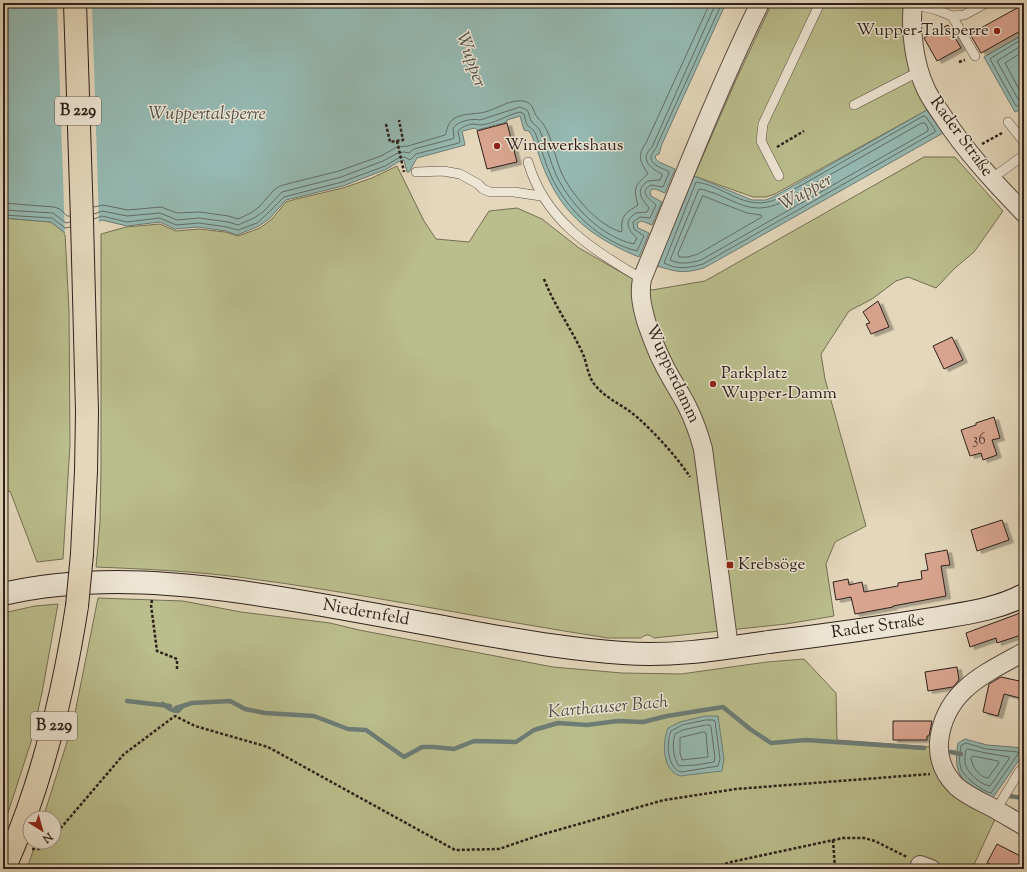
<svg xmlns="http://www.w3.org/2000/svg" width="1027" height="872" viewBox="0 0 1027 872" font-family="'Sorts Mill Goudy',serif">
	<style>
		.green { fill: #babd8c; stroke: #746f54 }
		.water { fill: #95b9b2; stroke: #6c7c76 }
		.pier { fill: #e4d7bb }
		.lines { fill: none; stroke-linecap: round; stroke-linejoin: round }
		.shore { stroke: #626d66; stroke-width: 1 }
		.stream { stroke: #6c7c76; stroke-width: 4.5 }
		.building { fill: #d8a48f; stroke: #2e211b; filter: url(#shadow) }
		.lane-casing { stroke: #5c4e43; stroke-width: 10 }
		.street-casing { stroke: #5c4e43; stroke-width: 20 }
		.secondary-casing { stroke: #2e211b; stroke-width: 24 }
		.primary-casing { stroke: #2e211b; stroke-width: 24 }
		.path { stroke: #2e211b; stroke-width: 2.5; stroke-dasharray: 3 2; stroke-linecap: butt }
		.lane { stroke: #ede5d3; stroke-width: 9 }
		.street { stroke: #ede5d3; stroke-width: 18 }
		.secondary { stroke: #ede5d3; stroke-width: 22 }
		.primary { stroke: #e4d7bb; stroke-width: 22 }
		.primary-bridge-casing { stroke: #2e211b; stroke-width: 24; stroke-linecap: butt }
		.primary-bridge { stroke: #e4d7bb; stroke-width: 22 }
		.poi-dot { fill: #8f2418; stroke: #ede5d3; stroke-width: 1.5 }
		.labels { text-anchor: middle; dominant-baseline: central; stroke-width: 3; stroke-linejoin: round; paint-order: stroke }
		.number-label { font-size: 15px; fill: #584238 }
		.shield { fill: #ede5d3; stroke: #675c52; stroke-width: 1 }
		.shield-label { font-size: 16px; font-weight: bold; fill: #2e211b }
		.poi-label { font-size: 17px; fill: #2e211b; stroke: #ede5d3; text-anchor: start }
		.street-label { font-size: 17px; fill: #2e211b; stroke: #ede5d3 }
		.water-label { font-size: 18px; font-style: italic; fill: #4d4f48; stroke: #ede5d3 }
	</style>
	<defs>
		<filter id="shadow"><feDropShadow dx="4.5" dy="2.5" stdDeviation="0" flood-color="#0004"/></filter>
	</defs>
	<rect width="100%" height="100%" fill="#e4d7bb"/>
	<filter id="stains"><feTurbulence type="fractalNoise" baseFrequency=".005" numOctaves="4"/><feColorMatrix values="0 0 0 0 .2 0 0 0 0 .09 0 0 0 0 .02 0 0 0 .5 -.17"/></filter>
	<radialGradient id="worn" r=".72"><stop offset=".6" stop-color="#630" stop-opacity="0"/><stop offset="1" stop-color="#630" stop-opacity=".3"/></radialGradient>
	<g class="green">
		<polygon points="772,3 908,3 914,83 927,110 775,194 766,197 753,197 694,176 736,80"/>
		<path d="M924,157h31l48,54 -29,41 -19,16 -19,20 -28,-11 -12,4 -24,18 -23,12 -28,43 4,25 41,147 -31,16 -9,22 8,52 -48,8 -132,14c-5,-4 -8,-4 -13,0h-33c-124,-19 -246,-45 -370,-61 -47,-6 -95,-8 -142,-10l4,-44 1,-55v-234l25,-7 34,-3 16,7 23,-2 26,3 13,4 22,-8 11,-8 15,-18 10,-3 47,-11 29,-10 25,-12 27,55 12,18 33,3 20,-31 28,-3 25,11 37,29 73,42 53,-9z"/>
		<polygon points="3,218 51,222 65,233 69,310 70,445 63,559 37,562 10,491 3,494"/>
		<path d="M98,598l85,3 58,11 89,11 29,7 194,37 69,6 59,1 86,-12 37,-3 32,34 1,47 96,7c4,19 4,35 20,48l43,22 -24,52h-945l9,-27h18v-24h-11l30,-95z"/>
		<polygon points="58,604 42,693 31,742 3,828 3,613 35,606"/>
	</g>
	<g class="water">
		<path d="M3,3h723l-64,141 -3,10 -3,1 -1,3 4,4 16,7 -10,24 -10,-4h-3l-2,3 1,4 11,6 -10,23 -10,-4 -5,2 1,5 11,5 -10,24c-39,-16 -70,-36 -89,-75 -8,-15 -12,-31 -18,-46l-3,-5 -5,-1 -4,-14 -13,4v2l-30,8 -2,-2 -13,3 3,14 -48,13 -8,14h-2l-3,-12 -6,2 -11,7 -44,17 -57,14 -17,19 -10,7 -22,9 -11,-4 -28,-4 -23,2 -15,-7 -33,4 -25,-6 -37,13 -14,-11 -48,-4z"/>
		<polygon points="1024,34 1024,108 1015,112 984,57"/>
		<path d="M927,110l16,23 -239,135c-22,6 -26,4 -47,-2l37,-90 58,24h14l9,-4z"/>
		<path d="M705,716h13l6,43 -2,12 -42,5c-18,-6 -18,-33 -12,-48l12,-6z"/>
		<path d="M965,739l22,6 37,3v5l-32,46c-28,-15 -40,-22 -34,-56z"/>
	</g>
	<polygon class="pier" points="57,3 92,3 99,223 65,235"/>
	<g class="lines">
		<g class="shore">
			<polyline points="1024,38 991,58 990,59 1016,106 1018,106 1024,105"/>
			<polyline points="1024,44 997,61 1018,99 1024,100"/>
			<polyline points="1024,51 1005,63 1021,93 1024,94"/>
			<path d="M924,116l2,1 9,13v2l-232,132c-14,4 -26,6 -39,-1l32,-81c30,4 49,31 81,17z"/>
			<path d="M922,123h3l3,5v3l-227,129c-11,3 -20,5 -31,0l29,-71c5,0 10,3 15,4 25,10 39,22 66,10z"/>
			<polygon points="703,196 747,213 761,215 762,217 698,254 688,257 679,257 678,254"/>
			<polyline points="3,203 54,207 60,209 67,216 70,216"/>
			<path d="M94,207l9,-2 25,5 33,-3 16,6 23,-1 28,4 10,3 13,-6 8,-6 15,-17 6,-4 11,-3 48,-12 42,-15 16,-9 11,-1 37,-11c2,-3 2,-8 4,-11 7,-12 25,-9 36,-12 12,-3 25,-13 38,-11 12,2 9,11 15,17 2,3 4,4 6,7 9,14 11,35 19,51 11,21 35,49 58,56l1,-1c-2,-16 5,-19 16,-26 -5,-17 -3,-20 10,-31 -7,-11 -12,-18 -2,-31l64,-140"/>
			<polyline points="3,210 53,213 66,223 70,222"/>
			<path d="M94,214l8,-3 25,5 33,-3 17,7 22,-2 29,4 10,3 16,-7 9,-6 19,-20 59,-15 42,-16 15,-8 6,-1 5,1 5,-4 38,-10 2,-1 -1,-10c5,-7 19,-10 27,-8l40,-13 7,3c3,4 2,9 5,12 2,3 6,4 8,9 7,15 10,31 17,46 15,29 44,60 77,67l3,-6c-9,-8 -14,-17 -1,-25l11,-1 2,-4c-7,-9 -15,-18 -1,-27l12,-1 2,-4v-2c-12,-6 -23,-15 -10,-27l64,-144"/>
			<polyline points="3,215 52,218 65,228 70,227"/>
			<path d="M94,219l8,-3 25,6 33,-4 16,7 23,-2 28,4 11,3 19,-7 9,-8 18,-18 58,-15 43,-16 15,-9h5l5,3 6,-6 43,-11 1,-2 -2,-9c2,-5 11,-8 16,-8 2,0 4,1 6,1 15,-1 26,-10 40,-13l4,2c1,4 2,10 4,12 4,3 6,4 8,9 6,14 9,29 16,43 16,33 49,64 85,73l7,-15 -10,-7 -1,-7 7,-5 10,1 6,-13c-4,-5 -19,-12 -5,-20l12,2 6,-14 -1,-2c-6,-3 -21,-7 -16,-17 3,-5 4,-5 6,-11l64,-140"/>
			<path d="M706,720h7l2,1 5,38 -2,7 -37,6c-14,-4 -15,-30 -10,-41l11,-6z"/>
			<path d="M706,725h4l1,2 4,31 -1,4 -18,3 -17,1c-6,-8 -7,-23 -4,-32l8,-4z"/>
			<polygon points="704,732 706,733 708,757 682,760 680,753 680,738"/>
			<path d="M966,743l20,6 32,3v2l-27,39c-9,-2 -24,-14 -29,-22 -4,-8 -2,-18 -1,-25z"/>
			<path d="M968,749l18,4 23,4v2l-19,27c-8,-1 -21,-11 -24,-20 -2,-5 -1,-10 0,-16z"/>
			<path d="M973,756l25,5 1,2 -11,15c-9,-1 -16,-11 -17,-20z"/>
		</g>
		<g class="stream">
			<polyline points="127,701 170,706"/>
			<path d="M163,704c5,4 9,7 15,7l4,-4"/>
			<polyline points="176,708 192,703 230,701 245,709 265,713 314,716 348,729 366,730 404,757 422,747 434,747 454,749 474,741 516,742 534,730 558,723 587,725 618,721 643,722 667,716 723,707 750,729 771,743 806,740 924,748"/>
			<polyline points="951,752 961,754"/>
			<polyline points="1009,796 1024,798"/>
		</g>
	</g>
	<g class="building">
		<polygon points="1019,7 1024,16 1024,29 981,53 970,34"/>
		<polygon points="948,25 961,48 937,61 924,38"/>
		<polygon points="507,123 517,162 487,169 477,131"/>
		<polygon points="878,301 889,327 871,334 866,324 870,323 863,312"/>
		<polygon points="952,337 963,360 944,369 933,346"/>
		<polygon points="994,417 1000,438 992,440 997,455 983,460 981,453 970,456 961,430 976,425 976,423"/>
		<polygon points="1002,520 1009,540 977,551 971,530"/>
		<polygon points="947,550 950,565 941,566 946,596 893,606 893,607 855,614 851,597 836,600 833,582 848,579 849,585 862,582 864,592 898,586 898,583 922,579 921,571 928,570 925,554"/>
		<polygon points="1024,611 1024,634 997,643 996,638 970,647 966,633 1015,615"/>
		<polygon points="957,667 959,680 953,687 928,691 925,672"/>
		<polygon points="1001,677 1024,682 1024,699 1004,694 998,716 983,712 989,684"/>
		<polygon points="893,721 932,721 929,736 927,736 927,740 893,740"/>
		<polygon points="997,844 1024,858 1024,869 990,869 992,865 987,863"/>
	</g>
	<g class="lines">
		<g class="lane-casing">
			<g id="lane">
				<polyline points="912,4 937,10 952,16 964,15 986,3"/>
				<polyline points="952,16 975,56"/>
				<polyline points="854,105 920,71"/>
				<polyline points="1008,122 1024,142"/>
				<path d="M528,162c17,59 64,87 114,117"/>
				<polyline points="416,172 443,171 460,174 478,184 483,189 490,192 514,192 541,196"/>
				<polyline points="779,176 761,141 763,124 820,3"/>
				<polyline points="991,179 1024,155"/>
				<polyline points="996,810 1019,772 1024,767"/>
			</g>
		</g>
		<g class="street-casing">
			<g id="street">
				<path d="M913,3c-3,26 1,60 12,84 4,10 11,19 17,28 23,36 53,68 82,98"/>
				<path d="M729,648l-26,-199c-4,-15 -9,-29 -16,-43 -7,-14 -17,-28 -24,-43 -7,-13 -12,-28 -17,-42 -4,-15 -7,-27 -4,-42 38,-93 74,-186 118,-276"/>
				<path d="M1024,652c-40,22 -80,39 -85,90 -1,17 5,32 17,44 11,10 26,16 39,23 10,6 19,11 29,17"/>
				<polyline points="920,865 931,869"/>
			</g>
		</g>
		<g class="secondary-casing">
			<path id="secondary" d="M3,594c92,-21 186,-11 278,4 67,11 134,24 201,36 47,8 93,16 141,19 49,4 98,-4 146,-11 57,-7 113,-15 169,-24 29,-5 60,-9 86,-23"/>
		</g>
		<g class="primary-casing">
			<g id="primary">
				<polyline points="75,3 82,220 87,412 86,471 82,554"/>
				<path d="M4,869c38,-84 59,-173 73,-263"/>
			</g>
		</g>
		<g class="path">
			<polyline points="959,62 965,60"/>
			<polyline points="386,124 390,142 403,140 399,120"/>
			<polyline points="397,141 404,172"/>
			<polyline points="982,144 1002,133"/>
			<polyline points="777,147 804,131"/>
			<path d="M544,279c10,26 27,49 39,75 4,10 5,23 12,31 12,15 29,20 43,33 18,16 39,39 52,59"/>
			<polyline points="152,600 151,605 157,651 177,659 177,669"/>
			<polyline points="54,836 124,754 175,716 195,726 268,747 455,850 499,849 540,835 664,800 736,789 930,774"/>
			<polyline points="833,840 835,869"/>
			<polyline points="32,849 39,849 48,842"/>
			<polyline points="711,869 731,862 843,838 864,838 875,841 907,857"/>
		</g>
		<use href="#lane" class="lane"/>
		<use href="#street" class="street"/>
		<use href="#secondary" class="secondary"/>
		<use href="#primary" class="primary"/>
		<g class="primary-bridge-casing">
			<polyline id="primary-bridge" points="77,606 82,554"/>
		</g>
		<use href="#primary-bridge" class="primary-bridge"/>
	</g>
	<g class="poi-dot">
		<circle cx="997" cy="31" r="4"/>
		<circle cx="497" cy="146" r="4"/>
		<circle cx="713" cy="384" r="4"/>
		<rect x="726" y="561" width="8" height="8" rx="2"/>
	</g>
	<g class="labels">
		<g class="number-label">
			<text x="979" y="440">36</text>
		</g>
		<g class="shield">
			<rect x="55" y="97" width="46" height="28" rx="3"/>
			<rect x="31" y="712" width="46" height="28" rx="3"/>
		</g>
		<g class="shield-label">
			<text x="78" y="111">B 229</text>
			<text x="54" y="726">B 229</text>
		</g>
		<g class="poi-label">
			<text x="989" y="31" text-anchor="end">Wupper-Talsperre</text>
			<text x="505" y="146">Windwerkshaus</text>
			<text x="721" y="374">Parkplatz<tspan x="721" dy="20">Wupper-Damm</tspan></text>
			<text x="738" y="565">Krebsöge</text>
		</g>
		<g class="street-label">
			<text transform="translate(961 137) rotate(54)">Rader Straße</text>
			<text transform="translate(672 374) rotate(65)">Wupperdamm</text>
			<text transform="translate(366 613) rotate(10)">Niedernfeld</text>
			<text transform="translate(878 627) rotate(-8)">Rader Straße</text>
		</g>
		<g class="water-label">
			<text transform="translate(470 60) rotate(70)">Wupper</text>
			<text x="207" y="115">Wuppertalsperre</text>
			<text transform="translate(806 193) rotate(-29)">Wupper</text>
			<text transform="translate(608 708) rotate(-5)">Karthauser Bach</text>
		</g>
	</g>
	<rect width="1027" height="872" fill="none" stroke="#e4d7bb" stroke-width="16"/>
	<rect x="4" y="4" width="1019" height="864" fill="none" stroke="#2e211b" stroke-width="2"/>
	<rect x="8" y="8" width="1011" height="856" fill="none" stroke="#2e211b"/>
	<g transform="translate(42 830) rotate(143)"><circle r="19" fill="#ede5d3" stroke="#a19789"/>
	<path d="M0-3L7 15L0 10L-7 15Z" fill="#8f2418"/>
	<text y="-6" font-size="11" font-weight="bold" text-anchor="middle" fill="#2e211b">N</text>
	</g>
	<rect width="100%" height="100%" filter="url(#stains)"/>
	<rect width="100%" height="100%" fill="url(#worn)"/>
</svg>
